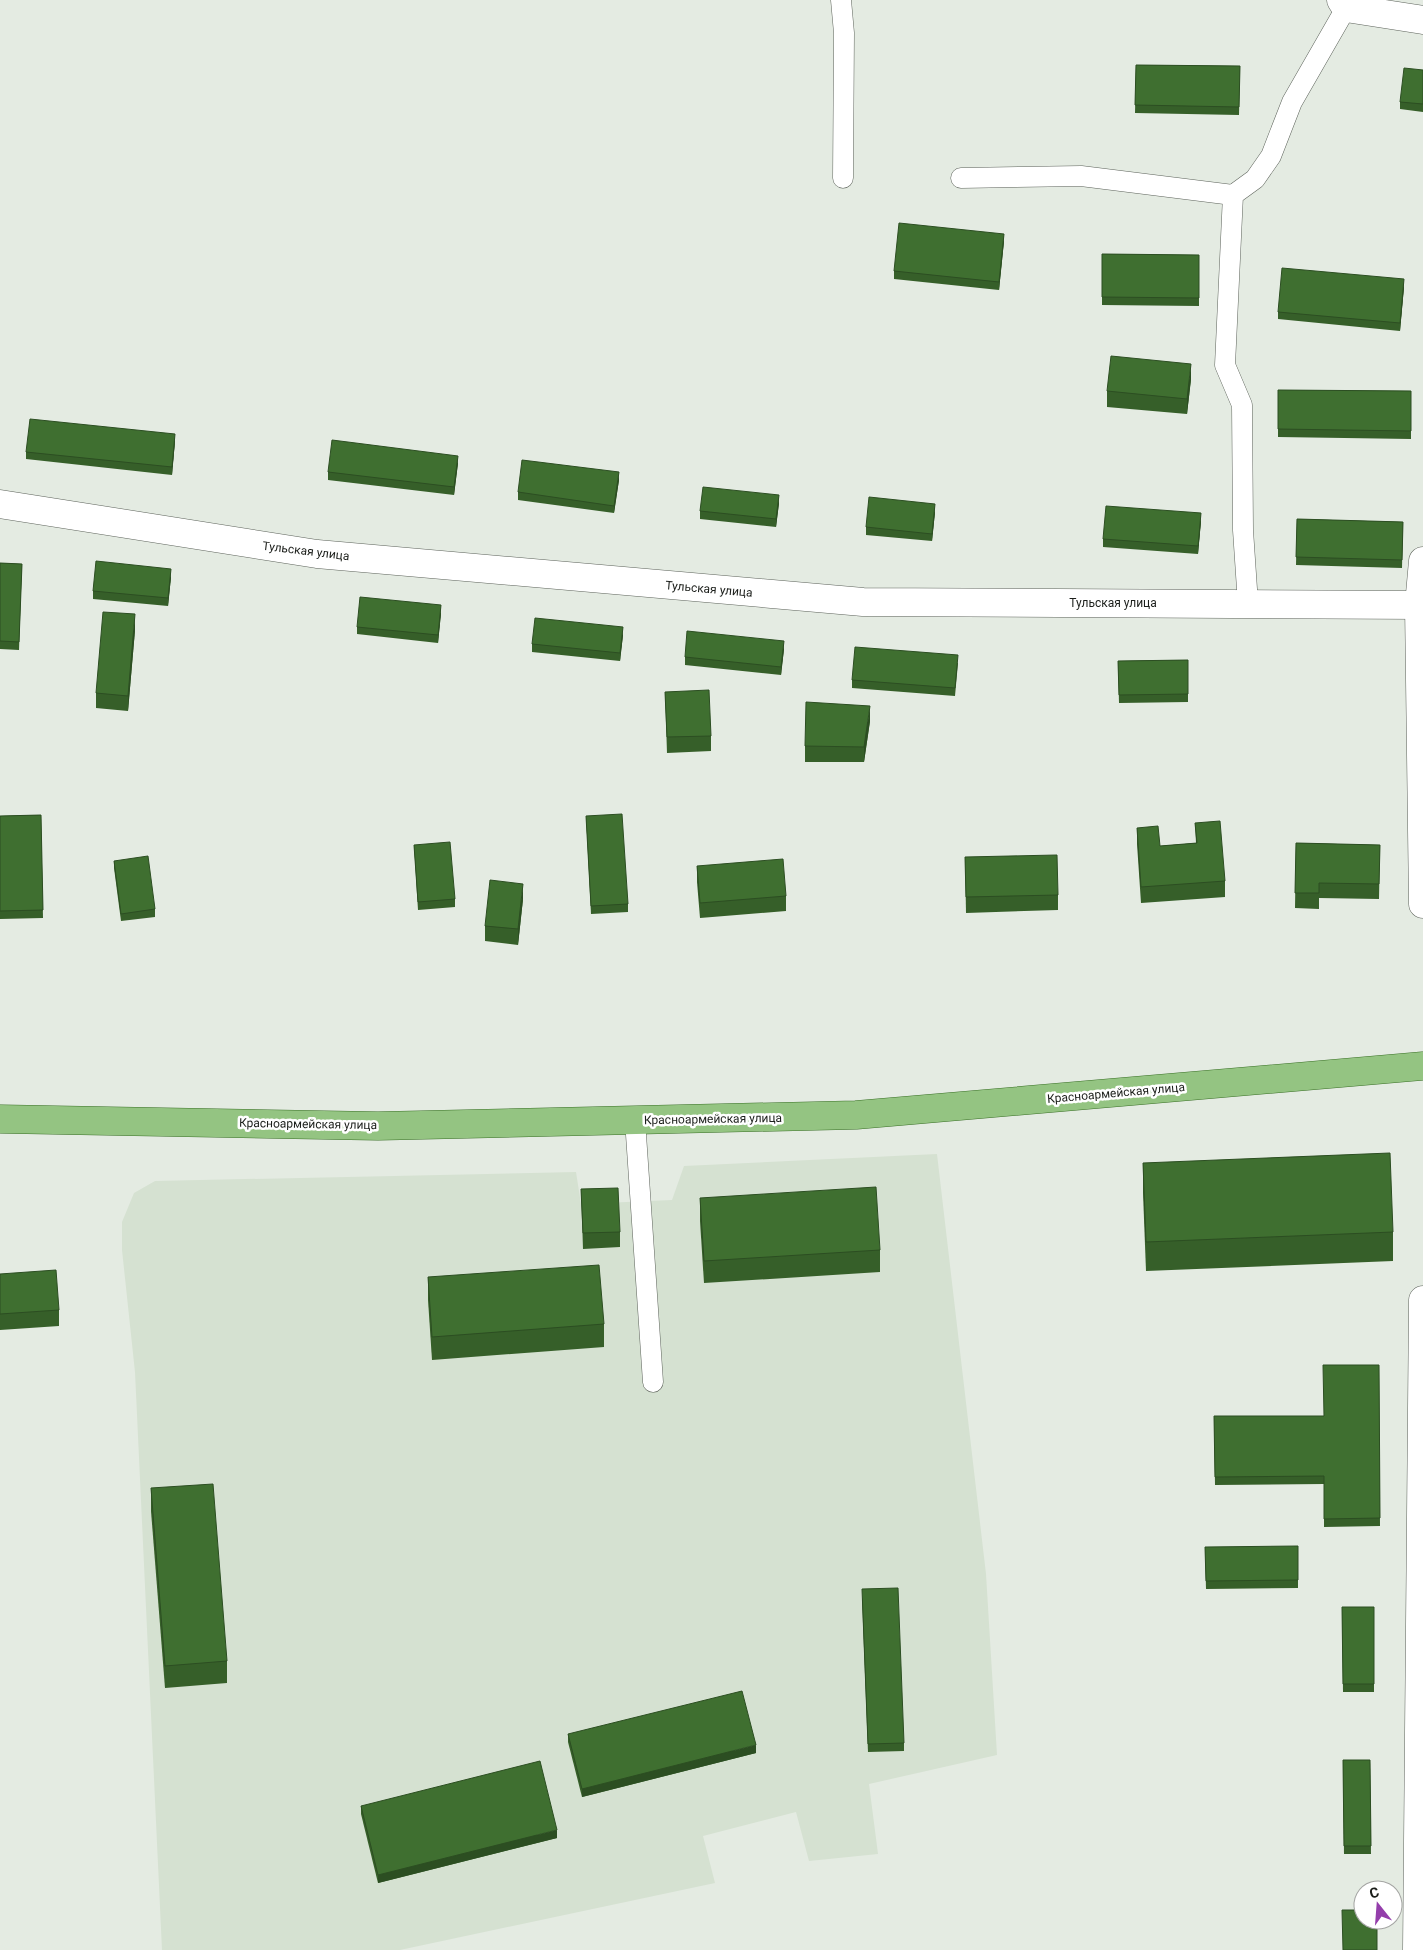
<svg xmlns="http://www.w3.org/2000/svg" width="1423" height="1950" viewBox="0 0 1423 1950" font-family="Roboto,sans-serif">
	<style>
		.built { fill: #d5e1d1 }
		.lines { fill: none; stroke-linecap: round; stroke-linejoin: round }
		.service-casing { stroke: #5d635b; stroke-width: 21 }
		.minor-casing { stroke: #5d635b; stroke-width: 29 }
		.primary-casing { stroke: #3b7128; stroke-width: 29 }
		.service { stroke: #fff; stroke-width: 20 }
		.minor { stroke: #fff; stroke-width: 28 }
		.primary { stroke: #94c482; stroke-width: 28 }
		.wall { fill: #365f29 }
		.shaded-wall { fill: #2c4e22 }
		.building { fill: #3f6f30; stroke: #2c4e22 }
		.labels { text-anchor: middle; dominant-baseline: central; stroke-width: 5; stroke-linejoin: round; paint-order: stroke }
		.street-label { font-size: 12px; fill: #1b1e1a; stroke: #fff }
	</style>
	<rect width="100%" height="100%" fill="#e4ebe2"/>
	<polygon class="built" points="937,1154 986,1574 997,1755 869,1784 878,1854 809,1861 796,1812 703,1836 715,1883 400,1950 162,1950 135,1372 122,1250 122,1222 134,1193 155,1181 576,1172 581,1204 672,1200 684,1166"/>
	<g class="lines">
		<g class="service-casing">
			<g id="service">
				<polyline points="841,0 844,33 843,178"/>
				<polyline points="961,178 1081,176 1233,195"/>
				<polyline points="1248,604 1243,530 1242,405 1225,365 1233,195 1255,179 1271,156 1292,102 1346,8"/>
				<polyline points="635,1120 653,1382"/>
			</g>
		</g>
		<g class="minor-casing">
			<g id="minor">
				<polyline points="1341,0 1346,8 1423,20"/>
				<polyline points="0,504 317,554 863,602 1423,605"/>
				<polyline points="1423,561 1419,605 1423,904"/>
				<polyline points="1417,1950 1423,1300"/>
			</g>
		</g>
		<g class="primary-casing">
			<polyline id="primary" points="0,1119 378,1126 856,1115 1423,1066"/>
		</g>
		<use href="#service" class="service"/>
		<use href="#minor" class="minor"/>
		<use href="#primary" class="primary"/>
	</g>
	<g class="wall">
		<polygon points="1136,65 1240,66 1239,115 1135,113"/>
		<polygon points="1423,70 1423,112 1400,109 1400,102"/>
		<polygon points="1004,241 999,290 894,279 894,271"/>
		<polygon points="1102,254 1199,255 1199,306 1102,305"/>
		<polygon points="1404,287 1400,331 1278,319 1278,312"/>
		<polygon points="1191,379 1187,414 1107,407 1107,391"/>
		<polygon points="1278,390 1411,391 1411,439 1278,437"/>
		<polygon points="175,441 172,475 26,459 26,452"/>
		<polygon points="458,463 454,495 328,480 328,472"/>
		<polygon points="619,480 614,513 518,500 518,492"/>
		<polygon points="779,503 776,527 700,519 700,511"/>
		<polygon points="935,512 932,541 866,535 866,527"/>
		<polygon points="1297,519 1403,522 1402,568 1296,565"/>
		<polygon points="1201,521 1198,554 1103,547 1103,539"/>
		<polygon points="0,563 22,564 19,650 0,649"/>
		<polygon points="171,577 168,606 93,599 93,591"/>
		<polygon points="441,613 438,643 357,634 357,627"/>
		<polygon points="135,630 128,711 96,708 96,693"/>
		<polygon points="623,635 620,661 532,652 532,644"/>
		<polygon points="784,649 781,675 685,665 685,657"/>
		<polygon points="1188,660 1188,702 1119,703 1118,661"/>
		<polygon points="958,663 955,696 852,688 852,680"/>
		<polygon points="665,692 711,736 711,751 667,753"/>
		<polygon points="870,721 864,762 805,762 805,746"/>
		<polygon points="41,815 43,918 0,919 0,816"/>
		<polygon points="586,816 628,904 628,912 591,914"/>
		<polygon points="1195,823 1225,881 1225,897 1141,903 1137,844 1137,828 1160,846 1196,843"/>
		<polygon points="1296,843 1380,845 1379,899 1319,898 1319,909 1295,908"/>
		<polygon points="414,845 455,899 455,907 418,910"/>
		<polygon points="965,857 1058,895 1058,910 966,913"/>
		<polygon points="114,861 155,909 155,917 121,921 114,868"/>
		<polygon points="697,866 786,896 786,911 700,918 697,882"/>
		<polygon points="523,899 518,945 485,941 485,926"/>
		<polygon points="1143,1163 1393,1232 1393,1261 1146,1271 1143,1193"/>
		<polygon points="581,1189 620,1232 620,1247 583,1249"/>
		<polygon points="700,1198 880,1250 880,1272 704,1283 700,1221"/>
		<polygon points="0,1274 59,1310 59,1326 0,1330"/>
		<polygon points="428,1277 604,1324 604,1347 432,1360 428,1300"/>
		<polygon points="1379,1365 1380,1526 1324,1527 1324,1484 1215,1485 1214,1416 1324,1416"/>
		<polygon points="151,1488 227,1661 227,1683 165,1688 151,1511"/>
		<polygon points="1205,1547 1298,1580 1298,1588 1206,1589"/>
		<polygon points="862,1597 904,1743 904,1751 868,1752"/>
		<polygon points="1342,1607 1374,1607 1374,1692 1343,1692"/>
		<polygon points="568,1734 756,1753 582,1797 568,1742"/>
		<polygon points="1343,1760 1370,1760 1371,1854 1344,1854"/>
		<polygon points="361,1806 557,1838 378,1883 361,1814"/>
	</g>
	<g class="shaded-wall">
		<polygon points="1004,234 1004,241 999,290 999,282"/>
		<polygon points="1404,279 1404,287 1400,331 1400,323"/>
		<polygon points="1191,364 1191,379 1187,414 1187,399"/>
		<polygon points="175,434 175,441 172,475 172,467"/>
		<polygon points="458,456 458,463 454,495 454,487"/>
		<polygon points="619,472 619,480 614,513 614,506"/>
		<polygon points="779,495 779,503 776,527 776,519"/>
		<polygon points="935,504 935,512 932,541 932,534"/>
		<polygon points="1201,513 1201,521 1198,554 1198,546"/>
		<polygon points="171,569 171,577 168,606 168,598"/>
		<polygon points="441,605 441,613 438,643 438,635"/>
		<polygon points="135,614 135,630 128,711 128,696"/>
		<polygon points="623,627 623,635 620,661 620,653"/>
		<polygon points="784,641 784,649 781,675 781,667"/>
		<polygon points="870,706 870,721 864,762 864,747"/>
		<polygon points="523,884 523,899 518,945 518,929"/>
		<polygon points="756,1745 756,1753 582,1797 582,1789"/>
		<polygon points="557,1830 557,1838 378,1883 378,1875"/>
	</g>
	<g class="building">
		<polygon points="1136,65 1240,66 1239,107 1135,105"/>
		<polygon points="1404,68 1423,70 1423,104 1400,102"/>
		<polygon points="899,223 1004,234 999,282 894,271"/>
		<polygon points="1102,254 1199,255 1199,298 1102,297"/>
		<polygon points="1282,268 1404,279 1400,323 1278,312"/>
		<polygon points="1111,356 1191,364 1187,399 1107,391"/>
		<polygon points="1278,390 1411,391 1411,431 1278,429"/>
		<polygon points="30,419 175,434 172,467 26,452"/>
		<polygon points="332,440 458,456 454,487 328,472"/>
		<polygon points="522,460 619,472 614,506 518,492"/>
		<polygon points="703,487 779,495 776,519 700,511"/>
		<polygon points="869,497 935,504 932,534 866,527"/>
		<polygon points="1106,506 1201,513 1198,546 1103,539"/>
		<polygon points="1297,519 1403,522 1402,560 1296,557"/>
		<polygon points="96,561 171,569 168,598 93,591"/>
		<polygon points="0,563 22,564 19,642 0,641"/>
		<polygon points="360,597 441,605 438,635 357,627"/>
		<polygon points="103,612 135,614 128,696 96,693"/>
		<polygon points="535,618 623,627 620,653 532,644"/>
		<polygon points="687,631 784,641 781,667 685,657"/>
		<polygon points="855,647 958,655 955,688 852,680"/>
		<polygon points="1188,660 1188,694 1119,695 1118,661"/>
		<polygon points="709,690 711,736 667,737 665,692"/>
		<polygon points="806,702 870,706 864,747 805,746"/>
		<polygon points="622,814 628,904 591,906 586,816"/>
		<polygon points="41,815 43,910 0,911 0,816"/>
		<polygon points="1220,821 1225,881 1141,887 1137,828 1158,826 1160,846 1197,843 1195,823"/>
		<polygon points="450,842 455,899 418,902 414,845"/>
		<polygon points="1296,843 1380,845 1379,884 1319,883 1319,893 1295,893"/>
		<polygon points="1057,855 1058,895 966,897 965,857"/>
		<polygon points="148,856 155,909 121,914 114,861"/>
		<polygon points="783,859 786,896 700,903 697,866"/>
		<polygon points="490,880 523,884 518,929 485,926"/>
		<polygon points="1390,1153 1393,1232 1146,1242 1143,1163"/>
		<polygon points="876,1187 880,1250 704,1261 700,1198"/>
		<polygon points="618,1188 620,1232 583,1233 581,1189"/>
		<polygon points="599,1265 604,1324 432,1337 428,1277"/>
		<polygon points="56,1270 59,1310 0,1314 0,1274"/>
		<polygon points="1323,1365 1379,1365 1380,1518 1324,1519 1324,1476 1215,1477 1214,1416 1324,1416"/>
		<polygon points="213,1484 227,1661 165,1666 151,1488"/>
		<polygon points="1298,1546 1298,1580 1206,1581 1205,1547"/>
		<polygon points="898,1588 904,1743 868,1744 862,1589"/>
		<polygon points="1342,1607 1374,1607 1374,1684 1343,1684"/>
		<polygon points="742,1691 756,1745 582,1789 568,1734"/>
		<polygon points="1343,1760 1370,1760 1371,1846 1344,1846"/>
		<polygon points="540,1761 557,1830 378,1875 361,1806"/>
		<polygon points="1342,1910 1363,1910 1363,1920 1377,1920 1377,1950 1343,1950"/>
	</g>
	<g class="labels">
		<g class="street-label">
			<text transform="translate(306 551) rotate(7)">Тульская улица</text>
			<text transform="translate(709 589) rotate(5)">Тульская улица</text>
			<text x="1113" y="603">Тульская улица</text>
			<text transform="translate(1116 1093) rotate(-5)">Красноармейская улица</text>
			<text transform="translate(713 1119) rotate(-1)">Красноармейская улица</text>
			<text transform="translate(308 1124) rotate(1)">Красноармейская улица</text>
		</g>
	</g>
	<g transform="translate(1378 1905) rotate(343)"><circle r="24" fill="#ffffff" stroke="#a4a5a3"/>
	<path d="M0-4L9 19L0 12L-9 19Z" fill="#943eab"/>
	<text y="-8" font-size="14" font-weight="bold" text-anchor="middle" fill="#1b1e1a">С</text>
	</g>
</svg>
